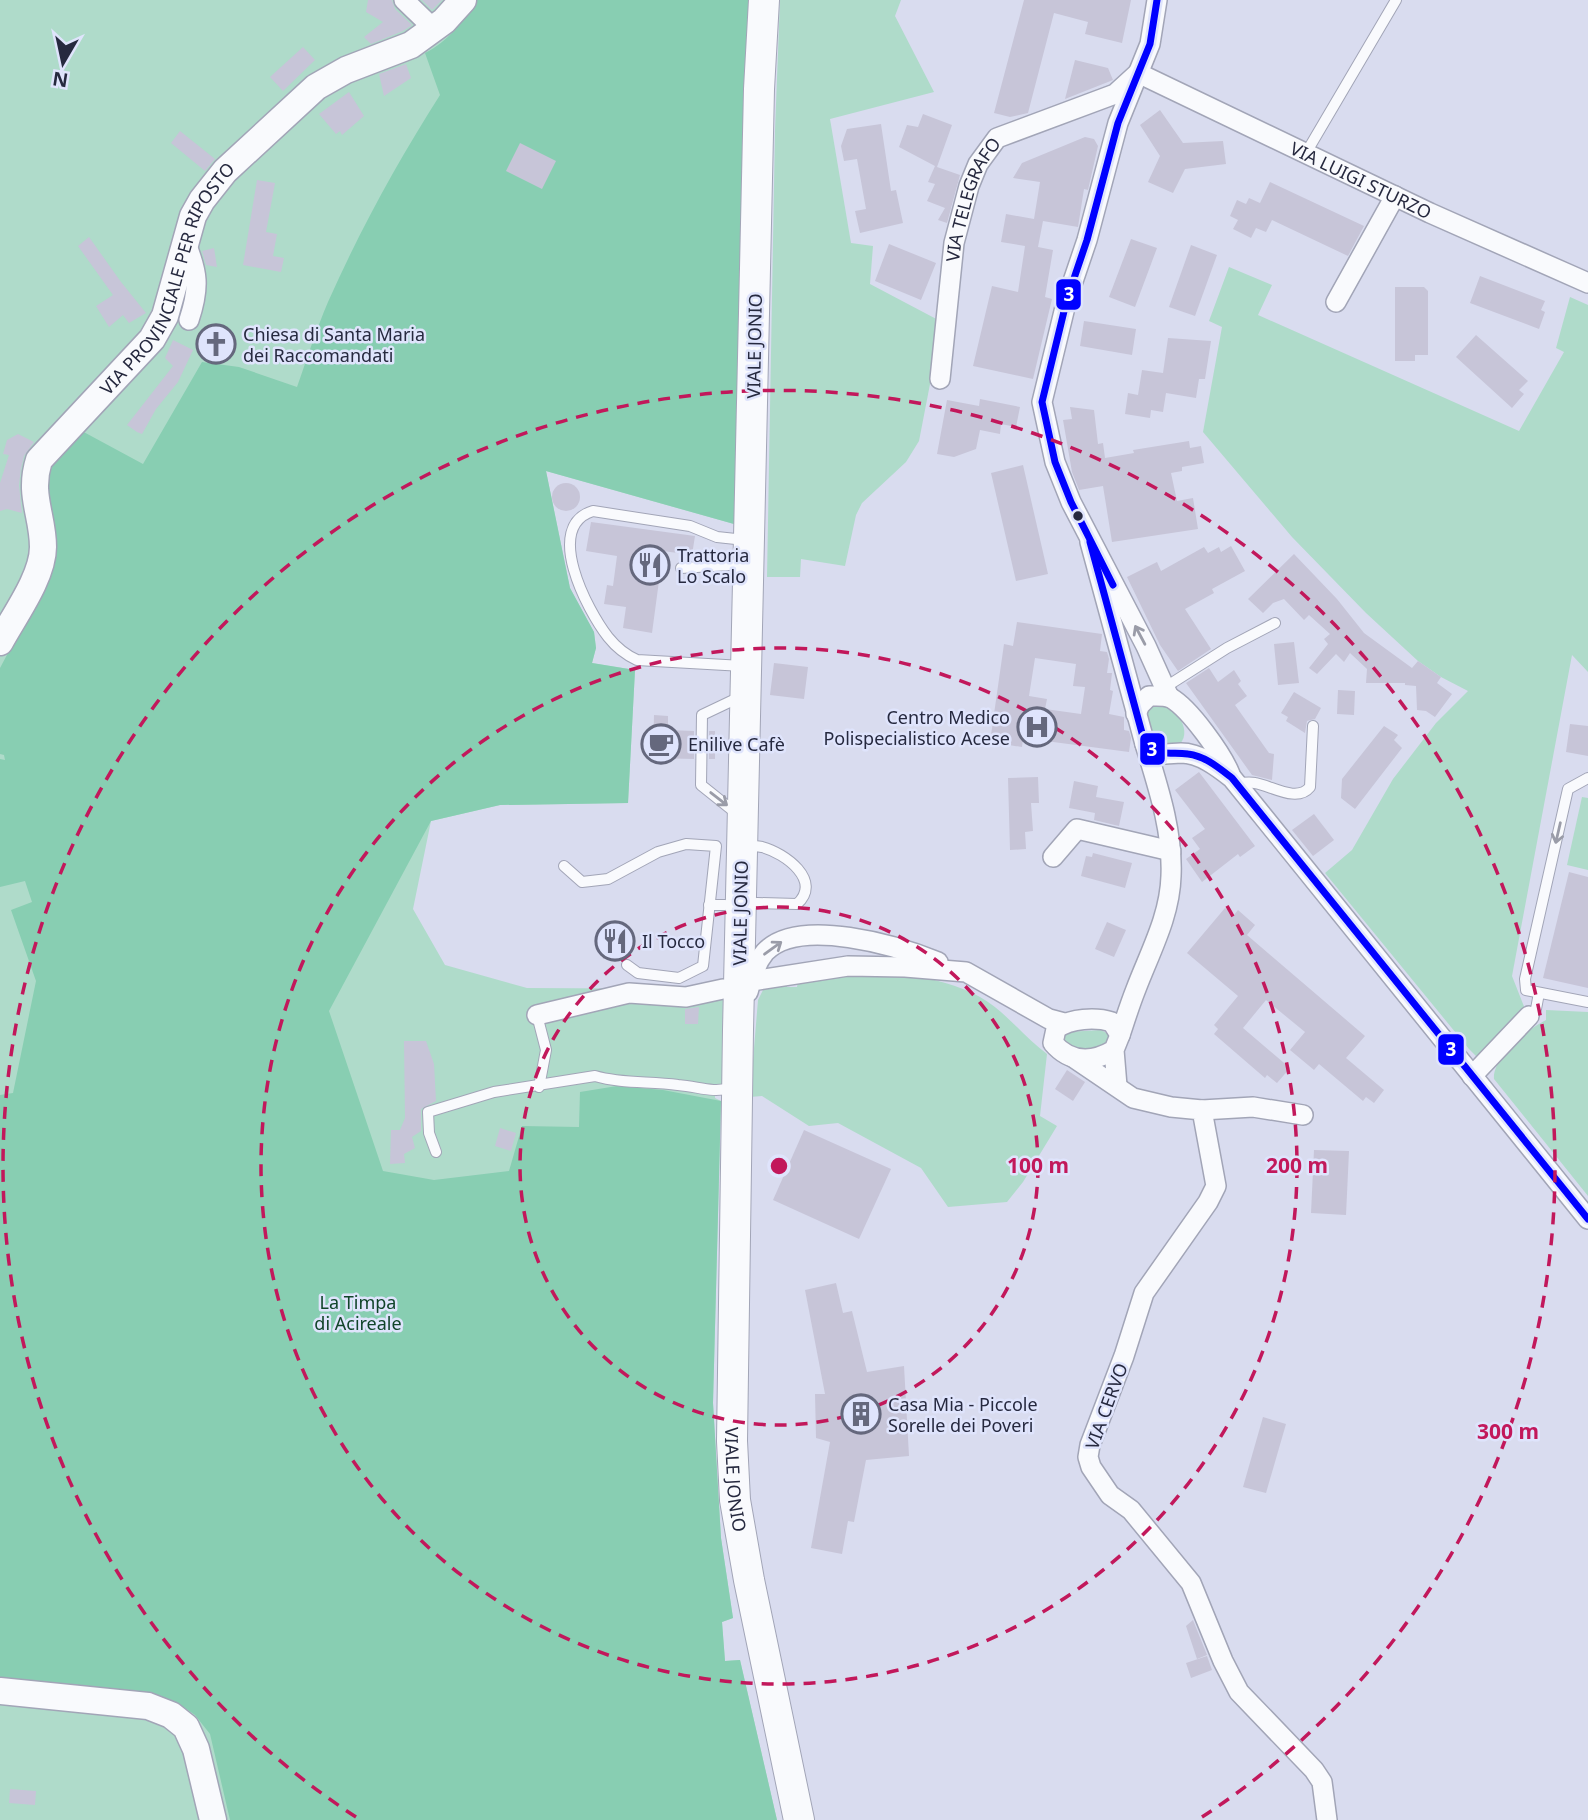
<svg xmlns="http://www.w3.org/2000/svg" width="1588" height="1820" viewBox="0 0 1588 1820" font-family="'Noto Sans',sans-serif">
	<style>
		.green { fill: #afdbca }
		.forest { fill: #88ceb2 }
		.building { fill: #c7c5d8; fill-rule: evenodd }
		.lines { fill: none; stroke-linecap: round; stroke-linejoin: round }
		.lane-casing { stroke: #a2a5b7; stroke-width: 12 }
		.street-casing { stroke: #a2a5b7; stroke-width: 22 }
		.secondary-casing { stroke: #a2a5b7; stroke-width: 29 }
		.primary-casing { stroke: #a2a5b7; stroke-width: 32 }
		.lane { stroke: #f9fafd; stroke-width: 10 }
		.street { stroke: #f9fafd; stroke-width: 19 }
		.secondary { stroke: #f9fafd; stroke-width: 26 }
		.primary { stroke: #f9fafd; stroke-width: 30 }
		.bus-1-casing { stroke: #dfe4fc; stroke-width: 12 }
		.bus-1 { stroke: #00f; stroke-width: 7 }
		.oneway { stroke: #9a9ca8 }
		.ring { fill: none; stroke: #c2185b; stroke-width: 3.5; stroke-dasharray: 12 9 }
		.bus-dot { fill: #26293f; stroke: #dfe4fc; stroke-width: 2.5 }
		.labels { text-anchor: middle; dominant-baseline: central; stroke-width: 5; stroke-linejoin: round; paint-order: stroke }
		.street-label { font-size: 18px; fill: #26293f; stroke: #dfe4fc }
		.poi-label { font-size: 18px; fill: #26293f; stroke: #dfe4fc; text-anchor: start }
		.park-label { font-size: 18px; fill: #104429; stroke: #dfe4fc }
		.centre { fill: #c2185b; stroke: #dfe4fc; stroke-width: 3.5 }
		.ring-label { font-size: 21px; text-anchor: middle; font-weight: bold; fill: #c2185b; stroke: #dfe4fc; stroke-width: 5; stroke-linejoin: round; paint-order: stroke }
		.line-badge { stroke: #dfe4fc; stroke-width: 2.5 }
		.badge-label { font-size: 19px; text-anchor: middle; font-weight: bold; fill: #fff }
	</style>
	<rect width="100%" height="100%" fill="#d9dcef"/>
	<g class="green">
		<polygon points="0,0 749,0 744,77 734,524 546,471 570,588 594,632 596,648 592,663 635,670 628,803 500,805 431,821 413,909 445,965 527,988 723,989 722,1085 715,1086 715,1098 721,1101 713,1403 721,1538 733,1618 722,1622 725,1661 740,1660 777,1820 0,1820"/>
		<polygon points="780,0 901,0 895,16 934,92 830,119 851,243 873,246 870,284 942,322 919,441 906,462 862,503 856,515 845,566 801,559 800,577 767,577 775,130"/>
		<polygon points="1229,267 1272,285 1258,315 1519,431 1564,352 1556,348 1570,297 1588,305 1588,672 1572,655 1512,976 1525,1009 1487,1053 1476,1056 1469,1049 1325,873 1352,850 1393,779 1436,723 1468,691 1441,677 1418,661 1366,613 1292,537 1203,432 1222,327 1209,321"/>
		<path d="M1160,704c20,4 36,34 13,45l-23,-9 -4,-29 7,-5z"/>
		<polygon points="1582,797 1588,798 1588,870 1567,865"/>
		<path d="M911,974c23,6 48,11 69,23 25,14 44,40 67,57l-7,62 17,10 -34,56 -16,20 -59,5 -27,-39 -83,-45 -29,3 -47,-30 -12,1 8,-97 8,-16 19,-5 2,8h10l2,-12z"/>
		<path d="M1546,1010l42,2v184l-94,-117c-2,-21 34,-50 52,-59z"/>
		<path d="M1101,1030l9,5c-10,22 -31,18 -48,7l1,-6 4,-4z"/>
	</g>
	<path class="forest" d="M477,0h272l-5,77 -10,447 -188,-53 24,117 24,44 2,16 -4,15 43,7 -7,133 -128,2 -69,16 -102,190 54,160 51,9 75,-9 13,-45 57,1 1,-35 37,-6 46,4 58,11 -8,302 8,135 12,80 -11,4 3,39 15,-1 37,160h-547l-20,-86 -15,-19 -16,-11 -21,-7 -158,-18v-584l13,-2 23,-112 -25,-71 21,-8 -7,-21 -25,6v-128l5,1 -1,-5 -4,-1v-86l41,-77 1,-115 38,-46 63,34 59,-102 37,5 58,20c10,-28 19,-57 31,-85 32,-72 70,-141 112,-207l-15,-42c24,-12 37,-31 52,-53z"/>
	<g class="building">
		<polygon points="368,0 392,0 395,9 412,25 403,31 371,44 364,37 383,22 366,12"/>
		<polygon points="422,0 442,0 432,10"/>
		<polygon points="1024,0 1131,0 1122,43 1085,34 1088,22 1054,13 1028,113 1010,117 994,113"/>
		<polygon points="303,47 315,60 283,91 270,77"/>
		<polygon points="1075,60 1108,68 1113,80 1065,99"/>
		<polygon points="406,64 411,78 384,96 379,74"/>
		<polygon points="349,92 364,116 342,135 340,131 336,134 319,114"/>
		<polygon points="1160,110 1183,143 1223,141 1226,164 1185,169 1173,193 1148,182 1160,156 1140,125"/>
		<polygon points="923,114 952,125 937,167 960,175 947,223 938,220 945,208 927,201 935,184 928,182 935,166 899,147 907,125 918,127"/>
		<polygon points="881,124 891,191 896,190 903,223 860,233 855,211 866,209 857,159 844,161 841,146 847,129"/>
		<polygon points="180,131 215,159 205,171 171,143"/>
		<polygon points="1085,137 1094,139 1098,146 1088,190 1084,189 1078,227 1043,221 1038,247 1053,250 1045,297 1052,299 1033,379 973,366 992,286 1018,292 1025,246 1001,242 1006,214 1034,219 1040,182 1013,178 1022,163"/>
		<polygon points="520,143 556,161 542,189 506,171"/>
		<polygon points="257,180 275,183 266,232 277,234 273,256 284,258 281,272 243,265"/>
		<polygon points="1270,182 1364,226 1348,256 1272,220 1266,232 1256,228 1251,238 1233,229 1238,220 1230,216 1237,200 1246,204 1249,198 1260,203"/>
		<polygon points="89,237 121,282 146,313 129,323 123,315 109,327 96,306 113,295 78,246"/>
		<polygon points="1131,239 1157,248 1135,307 1109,297"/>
		<polygon points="889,244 936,263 921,300 875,281"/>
		<polygon points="1191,245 1217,255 1195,316 1169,307"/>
		<polygon points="214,248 217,267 206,265 202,251"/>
		<polygon points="1480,276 1545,301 1541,310 1545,312 1539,329 1470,303"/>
		<polygon points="1395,287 1424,287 1428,291 1428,355 1415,355 1415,361 1395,361"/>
		<polygon points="1084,321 1136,329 1132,355 1080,346"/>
		<polygon points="200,333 229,338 232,355 196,349"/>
		<polygon points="1476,335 1528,381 1519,390 1524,394 1512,408 1456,357"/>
		<polygon points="1168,338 1211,341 1205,379 1199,379 1196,398 1166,393 1163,412 1151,410 1150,418 1125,414 1128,393 1138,395 1142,370 1163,373"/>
		<polygon points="173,340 193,350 178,382 156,409 142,434 137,432 127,425 173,366 165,358"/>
		<polygon points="980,399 1020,407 1016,427 1001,424 1000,434 980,430 976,449 954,457 937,454 947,400 979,406"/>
		<polygon points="1070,407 1094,410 1098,444 1103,443 1105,458 1134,453 1133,450 1189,441 1190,448 1201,446 1204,463 1182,467 1182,471 1171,473 1177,501 1193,498 1198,529 1112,542 1103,486 1079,490 1072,472 1063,420 1072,419"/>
		<polygon points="18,434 34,442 24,456 21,469 19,485 22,513 7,509 0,511 0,483 9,455 3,454 7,440"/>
		<polygon points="1023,465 1048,574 1016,581 991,473"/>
		<circle cx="566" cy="497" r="14"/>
		<polygon points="591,522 695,536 692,555 663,551 652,633 623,628 626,607 604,604 607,585 613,586 617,556 586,551"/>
		<polygon points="1231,546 1245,571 1212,589 1214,593 1185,609 1211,649 1178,671 1160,645 1127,577 1157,562 1161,571 1204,547 1208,553 1219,547 1221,552"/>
		<polygon points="1294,554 1337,599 1364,633 1412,668 1418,661 1441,677 1437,683 1452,694 1435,717 1426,711 1417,710 1416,686 1405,685 1405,683 1366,683 1367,669 1350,653 1344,662 1336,654 1317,674 1309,668 1328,644 1324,639 1330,634 1309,615 1304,620 1284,599 1273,603 1263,613 1248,599"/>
		<path d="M1017,622l85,12 -2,17 7,1 2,7 -2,14h5l-2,17 3,1 -4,23 15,3v13l5,1 2,7 -2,14 -106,-14 -1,9 -32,-5 14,-98 9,2zM1035,658l41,6 -3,22 12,1 -4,27 -36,-5 2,-10 -18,-3z"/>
		<polygon points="1294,642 1299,683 1278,685 1274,644"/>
		<polygon points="774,663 808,667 804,699 770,695"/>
		<polygon points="1209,668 1218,682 1234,670 1241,681 1238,684 1247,696 1235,705 1269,753 1274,754 1272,780 1252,775 1186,683"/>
		<polygon points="1338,690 1355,691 1354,715 1337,714"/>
		<polygon points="1294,692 1321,708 1315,719 1307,721 1305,733 1286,721 1288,717 1281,713"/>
		<polygon points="654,715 668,716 668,730 694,731 694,759 653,758"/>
		<polygon points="1570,724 1588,726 1588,756 1566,752"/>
		<polygon points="1384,726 1398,735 1394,740 1402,748 1355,809 1341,798 1342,779"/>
		<rect x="709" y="731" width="6" height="28"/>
		<polygon points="1199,772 1255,846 1240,857 1238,854 1202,882 1186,859 1200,849 1192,838 1205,829 1175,790"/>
		<polygon points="1038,777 1039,803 1031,803 1033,831 1025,832 1026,849 1010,850 1008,778"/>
		<polygon points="1074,781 1098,786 1096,797 1124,802 1119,826 1094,820 1095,813 1069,808"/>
		<polygon points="1314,814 1334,840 1313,856 1292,830"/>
		<polygon points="1093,853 1132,863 1125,888 1081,876 1086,856 1092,857"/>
		<polygon points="1569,872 1588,877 1588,988 1543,978"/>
		<polygon points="1225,908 1234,915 1238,910 1255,925 1247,935 1365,1036 1346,1058 1384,1090 1374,1103 1366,1097 1363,1101 1319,1064 1314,1070 1290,1050 1305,1032 1266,1000 1243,1028 1290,1068 1277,1083 1267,1075 1265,1078 1214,1034 1218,1029 1214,1025 1238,996 1187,953"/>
		<polygon points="1107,922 1126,930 1114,957 1095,949"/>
		<polygon points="623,930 628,956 603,959 600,939 611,937 610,933"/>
		<polygon points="699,1007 698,1024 685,1024 685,1009"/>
		<polygon points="404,1041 426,1041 434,1064 436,1101 421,1109 421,1131 412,1137 415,1148 404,1154 405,1163 390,1164 391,1130 400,1130 405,1118"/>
		<polygon points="1067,1070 1085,1082 1073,1101 1055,1089"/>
		<polygon points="500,1128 516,1133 511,1151 495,1146"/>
		<polygon points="804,1130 891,1169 859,1239 773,1200"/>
		<polygon points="1314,1150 1349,1151 1346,1215 1311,1213"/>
		<polygon points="836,1283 843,1313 852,1311 867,1372 904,1366 909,1456 866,1460 854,1522 848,1521 842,1554 811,1548 830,1442 816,1438 815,1394 825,1394 805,1290"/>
		<polygon points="1263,1417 1286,1424 1266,1493 1243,1487"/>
		<polygon points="1193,1620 1207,1655 1197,1659 1186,1626"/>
		<polygon points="1207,1656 1212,1670 1191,1678 1186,1663"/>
		<polygon points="10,1789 36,1791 35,1805 9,1803"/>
	</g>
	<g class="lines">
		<g class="lane-casing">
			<g id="lane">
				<polyline points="1306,153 1396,0"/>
				<polyline points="681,568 745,564"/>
				<path d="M743,666l-106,-6c-11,-5 -21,-13 -29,-23 -21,-27 -65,-111 -15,-126l97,15 27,11 28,3"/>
				<polyline points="1164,688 1227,648 1275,623"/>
				<polyline points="1588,778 1568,789 1525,979 1526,990 1588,1002"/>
				<path d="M1237,783c6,0 13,-1 18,0 17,3 42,20 55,4l3,-61"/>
				<polyline points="736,813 701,785 702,715 742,696"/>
				<path d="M746,845c5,1 11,1 16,2 23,6 61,34 35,57l-40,-1"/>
				<polyline points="564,866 582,882 608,879 658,852 686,844 716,846 703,966 679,978 638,973 627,965"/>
				<polyline points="709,905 725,905"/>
				<polyline points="537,1015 546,1050 539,1087"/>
				<polyline points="1529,1016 1536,1009 1539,993"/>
				<path d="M436,1152l-7,-19 -1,-21 66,-20 101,-16c27,8 55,5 83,9 23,2 32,8 55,3"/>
			</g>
		</g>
		<g class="street-casing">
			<g id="street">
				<polyline points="404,0 434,29"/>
				<polyline points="1157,0 1150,44 1118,123 1087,240 1067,299 1042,402 1055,462 1071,502 1146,646 1169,697"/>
				<path d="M185,241c13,31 15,46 4,79"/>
				<polyline points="1336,302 1395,196"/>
				<path id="s1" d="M940,379l14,-136 15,-57 9,-22 19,-26 118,-44 23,-21 292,140 158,70"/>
				<path d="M1090,542l55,202c15,13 17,10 36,9 19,0 37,14 51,25l356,441"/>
				<path d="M1136,714l4,-9 9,-9c8,0 15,-1 22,2 19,11 51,56 59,76"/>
				<polyline points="1053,857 1077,829 1171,851"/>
				<polyline points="758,980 848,966 905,967 966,972 1049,1019 1064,1023"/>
				<path d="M748,992c4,-14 7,-28 17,-40 34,-36 133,-6 173,10"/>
				<polyline points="537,1015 629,993 686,997 723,989"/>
				<path d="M1120,1035c5,-15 10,-31 16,-46 14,-37 34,-73 35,-113 2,-45 -13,-89 -26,-132"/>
				<path d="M1114,1050c-22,13 -44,13 -61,-7l3,-14c14,-11 40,-12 56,-7l8,13 -6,15 3,36"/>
				<polyline points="1074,1058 1133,1098 1171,1107 1202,1110 1216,1186 1208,1202 1144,1293 1124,1356 1090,1445 1088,1457 1091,1467 1110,1495 1131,1510 1191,1583 1223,1661 1239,1692 1314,1770 1322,1782 1327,1820"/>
				<polyline points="1472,1076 1529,1016"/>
				<polyline points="1202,1110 1253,1107 1303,1115"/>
			</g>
		</g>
		<g class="secondary-casing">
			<g id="secondary">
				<path id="s2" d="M0,642c14,-26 43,-65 43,-95 0,-32 -15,-52 -4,-87l113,-121 13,-23 28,-100 9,-16 23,-29 91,-84 30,-17 65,-25 33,-24 19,-21"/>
				<polyline points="0,1691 148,1706 171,1715 186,1727 196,1749 213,1820"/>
			</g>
		</g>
		<g class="primary-casing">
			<g id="primary">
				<path id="s3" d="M764,0l-5,89 -21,941 -6,411 3,59 14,80 50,240"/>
			</g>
		</g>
		<use href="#lane" class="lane"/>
		<use href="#street" class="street"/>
		<use href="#secondary" class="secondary"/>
		<use href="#primary" class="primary"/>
		<g class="bus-1-casing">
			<g id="bus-1">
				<path d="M1090,542l55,202c17,14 24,7 43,10 17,2 31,14 44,24l356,441"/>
				<polyline points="1113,585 1071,502 1055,462 1042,402 1067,299 1087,240 1118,123 1150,44 1157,0"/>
			</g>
		</g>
		<use href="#bus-1" class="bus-1"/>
	</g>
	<defs><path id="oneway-shaft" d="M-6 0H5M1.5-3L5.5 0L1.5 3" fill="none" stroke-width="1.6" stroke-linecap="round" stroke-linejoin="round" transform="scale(1.75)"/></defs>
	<g class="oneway">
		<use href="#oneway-shaft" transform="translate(1140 635) rotate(-118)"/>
		<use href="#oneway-shaft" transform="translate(719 799) rotate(38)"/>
		<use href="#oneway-shaft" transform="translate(1558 833) rotate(103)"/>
		<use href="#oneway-shaft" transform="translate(773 948) rotate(-36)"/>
	</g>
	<g class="ring">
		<circle cx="779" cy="1166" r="259"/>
		<circle cx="779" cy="1166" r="518"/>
		<path d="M356 1817A776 776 0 1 1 1202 1817"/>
	</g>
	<defs>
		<g id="church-ring" transform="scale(2.0125)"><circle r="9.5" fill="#dfe4fc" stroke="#65687d" stroke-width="1.5"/><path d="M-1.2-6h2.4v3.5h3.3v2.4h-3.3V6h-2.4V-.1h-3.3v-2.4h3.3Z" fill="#65687d"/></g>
		<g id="restaurant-ring" transform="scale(2.0125)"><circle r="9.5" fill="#dfe4fc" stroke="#65687d" stroke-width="1.5"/><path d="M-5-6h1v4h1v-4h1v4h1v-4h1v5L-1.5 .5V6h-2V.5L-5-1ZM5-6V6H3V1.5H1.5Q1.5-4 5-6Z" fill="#65687d"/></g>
		<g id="hospital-ring" transform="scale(2.0125)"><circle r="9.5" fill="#dfe4fc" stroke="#65687d" stroke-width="1.5"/><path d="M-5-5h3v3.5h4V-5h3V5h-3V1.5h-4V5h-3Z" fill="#65687d"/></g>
		<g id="cafe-ring" transform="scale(2.0125)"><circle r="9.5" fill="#dfe4fc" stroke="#65687d" stroke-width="1.5"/><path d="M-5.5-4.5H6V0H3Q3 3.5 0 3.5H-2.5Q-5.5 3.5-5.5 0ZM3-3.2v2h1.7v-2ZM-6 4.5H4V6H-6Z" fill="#65687d"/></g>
		<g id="building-ring" transform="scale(2.0125)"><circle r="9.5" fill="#dfe4fc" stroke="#65687d" stroke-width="1.5"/><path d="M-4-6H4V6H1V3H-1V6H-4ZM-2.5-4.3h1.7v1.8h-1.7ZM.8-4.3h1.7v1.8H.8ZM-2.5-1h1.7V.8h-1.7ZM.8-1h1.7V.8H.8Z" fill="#65687d"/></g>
	</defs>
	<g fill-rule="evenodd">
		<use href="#church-ring" x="216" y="344"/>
		<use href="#restaurant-ring" x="650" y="565"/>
		<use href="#hospital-ring" x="1037" y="727"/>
		<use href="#cafe-ring" x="661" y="744"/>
		<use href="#restaurant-ring" x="615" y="941"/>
		<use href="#building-ring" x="861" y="1414"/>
	</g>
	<circle class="bus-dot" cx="1078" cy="516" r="6"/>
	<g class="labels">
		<g class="street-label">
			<text stroke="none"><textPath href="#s1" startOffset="656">VIA LUIGI STURZO</textPath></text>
			<text stroke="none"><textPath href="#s1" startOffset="184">VIA TELEGRAFO</textPath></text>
			<text stroke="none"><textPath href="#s2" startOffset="420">VIA PROVINCIALE PER RIPOSTO</textPath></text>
			<text transform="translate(754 346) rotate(-89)">VIALE JONIO</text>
			<text transform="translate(740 913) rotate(-89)">VIALE JONIO</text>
			<text transform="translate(1106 1406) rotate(-70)">VIA CERVO</text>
			<text stroke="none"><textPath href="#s3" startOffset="1480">VIALE JONIO</textPath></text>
		</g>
		<g class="poi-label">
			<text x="243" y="334">Chiesa di Santa Maria<tspan x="243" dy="21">dei Raccomandati</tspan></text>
			<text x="677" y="555">Trattoria<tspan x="677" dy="21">Lo Scalo</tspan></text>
			<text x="1010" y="717" text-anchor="end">Centro Medico<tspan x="1010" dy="21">Polispecialistico Acese</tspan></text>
			<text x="688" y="744">Enilive Cafè</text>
			<text x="642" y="941">Il Tocco</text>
			<text x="888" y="1404">Casa Mia - Piccole<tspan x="888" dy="21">Sorelle dei Poveri</tspan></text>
		</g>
		<g class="park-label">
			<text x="358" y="1302">La Timpa<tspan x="358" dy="21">di Acireale</tspan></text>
		</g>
	</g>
	<circle cx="779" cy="1166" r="10" class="centre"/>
	<g class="ring-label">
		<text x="1038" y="1173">100 m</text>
		<text x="1297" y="1173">200 m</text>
		<text x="1508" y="1439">300 m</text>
	</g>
	<g class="line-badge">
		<rect x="1055" y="278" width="27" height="33" rx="7" fill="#00f"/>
		<rect x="1139" y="732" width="27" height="34" rx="7" fill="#00f"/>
		<rect x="1437" y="1033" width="28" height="33" rx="7" fill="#00f"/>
	</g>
	<g class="badge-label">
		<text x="1069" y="301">3</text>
		<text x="1152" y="756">3</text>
		<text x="1451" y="1056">3</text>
	</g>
	<g transform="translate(63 63) rotate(189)" stroke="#dfe4fc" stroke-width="5" paint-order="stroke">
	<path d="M0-5L12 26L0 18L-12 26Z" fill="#26293f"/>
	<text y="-10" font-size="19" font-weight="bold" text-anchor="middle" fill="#26293f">N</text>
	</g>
</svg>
